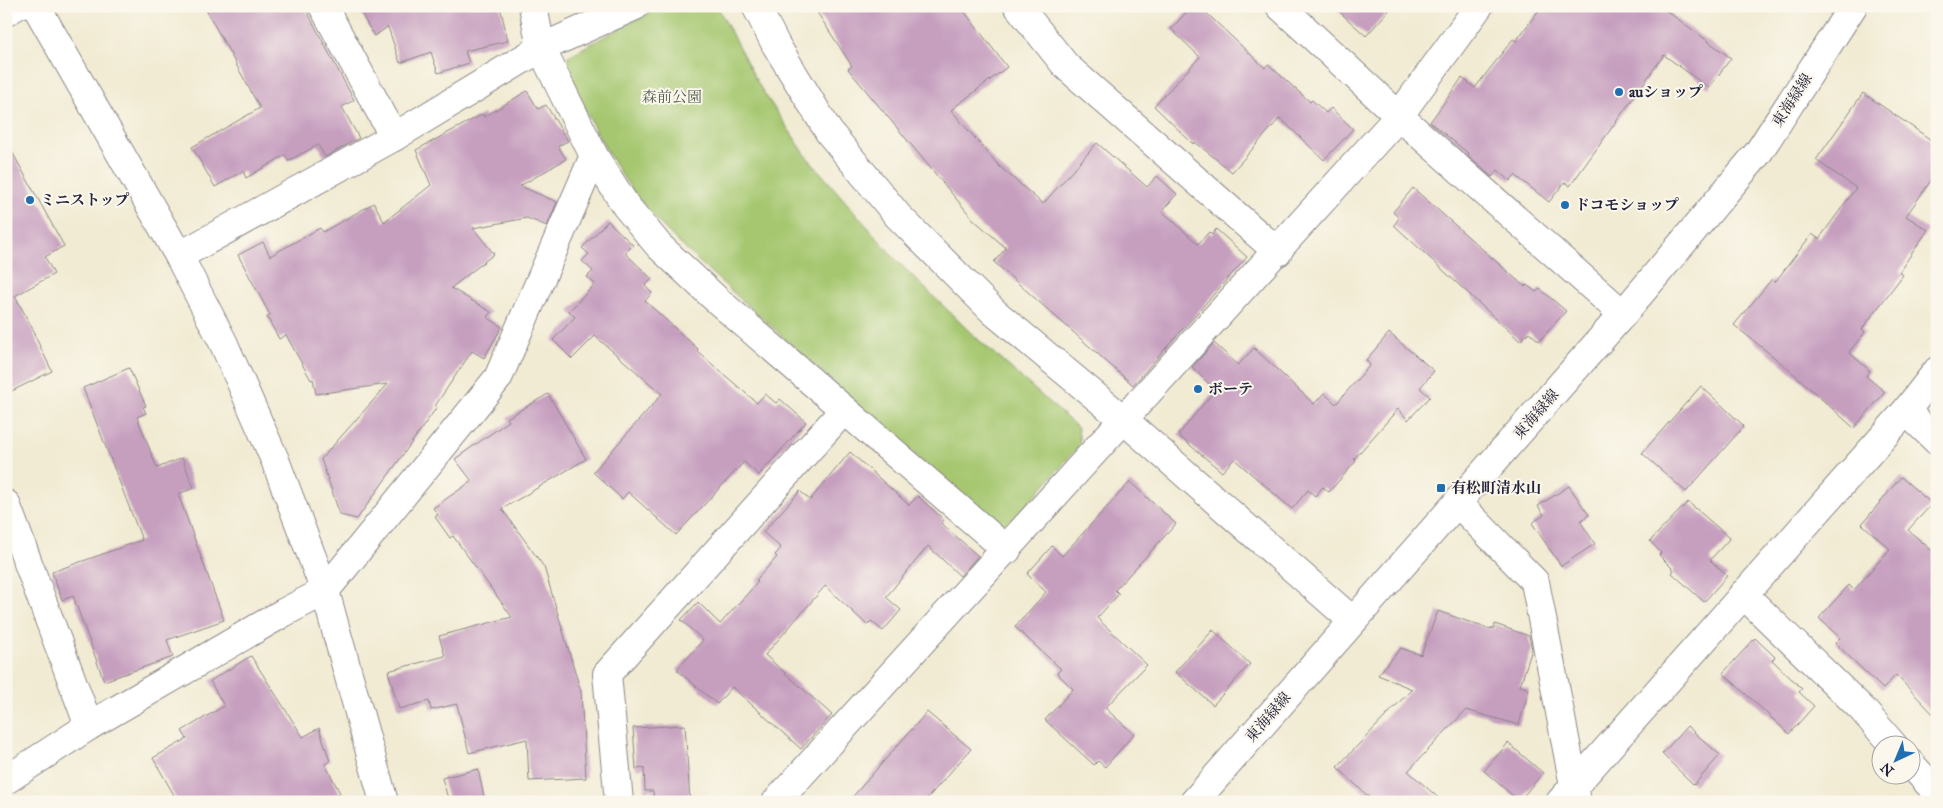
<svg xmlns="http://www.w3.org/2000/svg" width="1943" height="808" viewBox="0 0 1943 808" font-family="'IM FELL Great Primer','Noto Serif JP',serif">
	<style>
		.green { fill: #a6c770; stroke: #647456 }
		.building { fill: #c69fbf }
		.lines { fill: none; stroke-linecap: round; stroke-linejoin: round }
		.minor-casing { stroke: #8a8687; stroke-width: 30 }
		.major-casing { stroke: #8a8687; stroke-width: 30 }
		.minor { stroke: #fff; stroke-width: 28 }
		.major { stroke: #fff; stroke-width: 28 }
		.poi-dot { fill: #1f6fb2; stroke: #fbf7ec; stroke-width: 2 }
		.labels { text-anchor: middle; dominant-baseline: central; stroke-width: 4; stroke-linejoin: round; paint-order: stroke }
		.poi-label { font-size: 15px; font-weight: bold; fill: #22223b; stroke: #fbf7ec; text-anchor: start }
		.park-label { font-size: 15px; fill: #505c4e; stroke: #fbf7ec }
		.street-label { font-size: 15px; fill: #22223b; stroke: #fbf7ec }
	</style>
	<rect width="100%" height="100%" fill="#fbf7ec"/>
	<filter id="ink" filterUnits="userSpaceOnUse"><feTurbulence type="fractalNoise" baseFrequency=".02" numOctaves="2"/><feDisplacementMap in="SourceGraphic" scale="10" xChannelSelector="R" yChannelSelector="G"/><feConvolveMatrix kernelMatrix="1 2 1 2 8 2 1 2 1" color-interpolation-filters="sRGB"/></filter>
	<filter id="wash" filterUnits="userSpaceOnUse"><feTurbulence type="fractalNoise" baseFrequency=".0096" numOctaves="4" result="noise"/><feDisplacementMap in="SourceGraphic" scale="20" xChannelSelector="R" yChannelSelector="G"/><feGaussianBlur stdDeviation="1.12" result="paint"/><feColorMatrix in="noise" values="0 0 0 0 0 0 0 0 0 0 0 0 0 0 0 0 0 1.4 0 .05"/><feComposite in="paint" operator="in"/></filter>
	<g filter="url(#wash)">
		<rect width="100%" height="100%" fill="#f1ebd3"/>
		<path class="green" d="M662,6h55l43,81 47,70 90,104 74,72 107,95 2,17 -71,80 -15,1 -287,-257c-25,-23 -51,-47 -72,-75 -28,-37 -47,-80 -69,-120l2,-18z"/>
		<g id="blocks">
			<g class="building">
				<polygon points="204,6 304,6 354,100 342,107 359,138 325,157 318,145 288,161 285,155 246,178 243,171 215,187 192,147 260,108"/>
				<polygon points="357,6 500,6 508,41 465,51 469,63 438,73 431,52 400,63 388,27 374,36"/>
				<polygon points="813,6 960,6 1007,67 951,110 999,166 1043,204 1097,143 1147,187 1157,176 1177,194 1162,211 1198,244 1209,232 1212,235 1216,229 1247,257 1133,385 994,262 1006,248 973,219 848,69 852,66"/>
				<polygon points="1192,6 1199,6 1265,68 1268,64 1310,102 1312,100 1326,113 1331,108 1353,129 1324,160 1280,118 1232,172 1195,142 1193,144 1154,106 1200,57 1171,29"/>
				<polygon points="1333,6 1393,6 1366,36"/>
				<polygon points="1542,6 1660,6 1731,58 1709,88 1664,55 1570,186 1565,182 1549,202 1515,175 1510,181 1498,170 1492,177 1468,156 1469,154 1430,122 1462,78 1475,88 1513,39 1516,41"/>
				<polygon points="527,91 538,109 546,105 568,141 558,146 566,159 520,186 557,202 547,226 527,218 473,228 494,254 451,288 491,312 487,317 502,327 484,358 472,351 435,406 437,407 357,519 340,515 321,459 388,384 316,394 313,379 311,380 286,335 279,339 267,317 270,315 238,255 263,242 270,256 320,228 323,232 374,203 384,222 431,185 416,150 483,114 484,117"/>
				<polygon points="1863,93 1937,144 1937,172 1906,216 1928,230 1899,272 1903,275 1862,329 1865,332 1849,352 1870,371 1866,376 1885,392 1854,428 1785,366 1734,325 1772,279 1775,282 1812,234 1819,239 1856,188 1816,160"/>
				<polygon points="6,141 64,246 45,257 54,274 15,296 35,333 34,334 52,371 6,394"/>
				<polygon points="1413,188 1525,287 1527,285 1536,292 1540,289 1566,311 1539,341 1529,332 1520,341 1394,225 1399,218 1393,212"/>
				<polygon points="608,221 633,245 625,253 652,279 645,286 652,293 645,301 698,349 697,351 757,403 765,394 776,403 780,399 806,422 759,475 744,462 676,535 628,492 622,499 593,472 662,394 595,336 572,359 553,340 575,317 569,311 595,284 587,277 593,271 582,261 589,254 582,248"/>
				<polygon points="1389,333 1434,371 1420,388 1430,397 1408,420 1398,409 1354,459 1356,461 1329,492 1323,487 1315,496 1308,490 1292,509 1234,459 1222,472 1178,435 1215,390 1192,367 1214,343 1238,365 1254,348 1314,404 1324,393 1336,404 1370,365 1366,360"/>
				<polygon points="129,368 146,406 143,407 146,413 137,417 157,468 182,458 194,488 178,494 224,620 167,640 173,657 104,681 73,596 62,600 52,572 142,540 83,388"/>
				<polygon points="1701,386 1744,426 1686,492 1642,453"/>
				<polygon points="548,394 586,459 502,509 544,567 581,692 586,778 529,781 527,739 469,753 457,704 431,710 429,701 399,709 388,671 445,656 439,636 512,617 453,536 450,538 435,517 438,515 433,508 472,481 455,459 509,421 507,418"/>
				<polygon points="850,452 909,505 918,496 944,520 941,523 978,556 960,576 928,546 886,597 901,610 883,631 871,621 867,625 825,586 765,655 832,715 801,749 732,687 717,704 677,670 703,640 681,620 698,602 720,624 758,582 756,580 777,557 775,555 781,548 763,532 800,491 810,500"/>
				<polygon points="1901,477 1932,504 1908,530 1937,555 1937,718 1896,675 1883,689 1835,643 1840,638 1819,618 1849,585 1854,590 1890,549 1862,524"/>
				<polygon points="1130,482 1176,524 1115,590 1119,594 1097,618 1147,665 1105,708 1134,734 1105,767 1098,761 1094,765 1045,720 1073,689 1057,673 1061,669 1015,627 1046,592 1027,574 1052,546 1062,556"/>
				<polygon points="1569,486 1589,515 1580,521 1595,544 1561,566 1532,523 1544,515 1538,506"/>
				<polygon points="1688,502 1730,538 1710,560 1727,576 1704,602 1672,573 1674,570 1659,555 1661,553 1650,541"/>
				<polygon points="1438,611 1486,628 1494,629 1495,624 1529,636 1532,649 1520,686 1529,689 1519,725 1466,710 1408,771 1443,802 1374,802 1337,767 1412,689 1378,675 1401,648 1421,655"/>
				<polygon points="1213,630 1250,664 1213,705 1175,672"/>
				<polygon points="1755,638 1775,657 1772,660 1802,689 1799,692 1814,706 1789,734 1723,673"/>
				<polygon points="251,656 303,737 319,728 330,761 325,764 340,793 325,802 178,802 153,758 187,739 182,731 224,706 210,681"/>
				<polygon points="927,712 971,749 924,802 848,802"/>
				<polygon points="685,725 690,802 654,802 653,791 645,791 644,768 636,769 633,728"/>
				<polygon points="1687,726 1720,755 1694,785 1662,754"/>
				<polygon points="1508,743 1543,773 1519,801 1484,771"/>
				<polygon points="478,769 485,802 449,802 442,778"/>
			</g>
		</g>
	</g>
	<g filter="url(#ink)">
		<use href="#blocks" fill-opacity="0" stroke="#8a8687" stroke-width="1"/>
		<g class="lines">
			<g class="minor-casing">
				<g id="minor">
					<polyline points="36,6 179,256 223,342 275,460 325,591 384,802"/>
					<polyline points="323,6 394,137"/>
					<polyline points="533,6 541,48 594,156 626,206 659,246 717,300 1007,550"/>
					<polyline points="756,6 776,45 829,132 898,216 994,312 1124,420 1353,621"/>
					<polyline points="1018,6 1066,66 1278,252"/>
					<polyline points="1280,6 1399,116 1623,314"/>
					<polyline points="6,12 16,6"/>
					<polyline points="179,256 394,137 541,48 635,6"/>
					<polyline points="1906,411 1937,441"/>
					<polyline points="1458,503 1535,582 1576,796"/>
					<polyline points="6,504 89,726"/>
					<polyline points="1743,594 1862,709 1894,746"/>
					<polyline points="1910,763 1937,793"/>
					<polyline points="6,780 89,726 283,613 325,591 498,378 594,156"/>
					<polyline points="619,802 607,674 844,410"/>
					<polyline points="776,802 1399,116 1479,6"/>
					<polyline points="1560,802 1906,411 1937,371"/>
				</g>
			</g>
			<g class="major-casing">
				<polyline id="major" points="1194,802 1623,314 1758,153 1853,6"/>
			</g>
			<use href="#minor" class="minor"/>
			<use href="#major" class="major"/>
		</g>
	</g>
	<g class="poi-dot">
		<circle cx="1619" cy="92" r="5"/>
		<circle cx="30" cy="200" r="5"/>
		<circle cx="1565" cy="205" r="5"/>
		<circle cx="1198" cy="389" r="5"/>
		<rect x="1436" y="483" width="10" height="10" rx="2.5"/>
	</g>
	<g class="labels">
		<g class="poi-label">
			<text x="1629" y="92">auショップ</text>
			<text x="40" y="200">ミニストップ</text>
			<text x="1575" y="205">ドコモショップ</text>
			<text x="1208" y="389">ボーテ</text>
			<text x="1451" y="488">有松町清水山</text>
		</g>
		<g class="park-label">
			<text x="672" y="97">森前公園</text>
		</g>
		<g class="street-label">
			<text transform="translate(1792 100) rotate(-57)">東海緑線</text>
			<text transform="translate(1536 414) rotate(-49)">東海緑線</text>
			<text transform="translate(1268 717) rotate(-49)">東海緑線</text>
		</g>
	</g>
	<rect width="1943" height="808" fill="none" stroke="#fbf7ec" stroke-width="25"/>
	<g transform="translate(1896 760) rotate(224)"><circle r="24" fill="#fbf7ec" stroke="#a4a2a5"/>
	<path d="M0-4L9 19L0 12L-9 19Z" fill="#1f6fb2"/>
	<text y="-8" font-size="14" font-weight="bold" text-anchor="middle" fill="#22223b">N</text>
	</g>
</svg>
